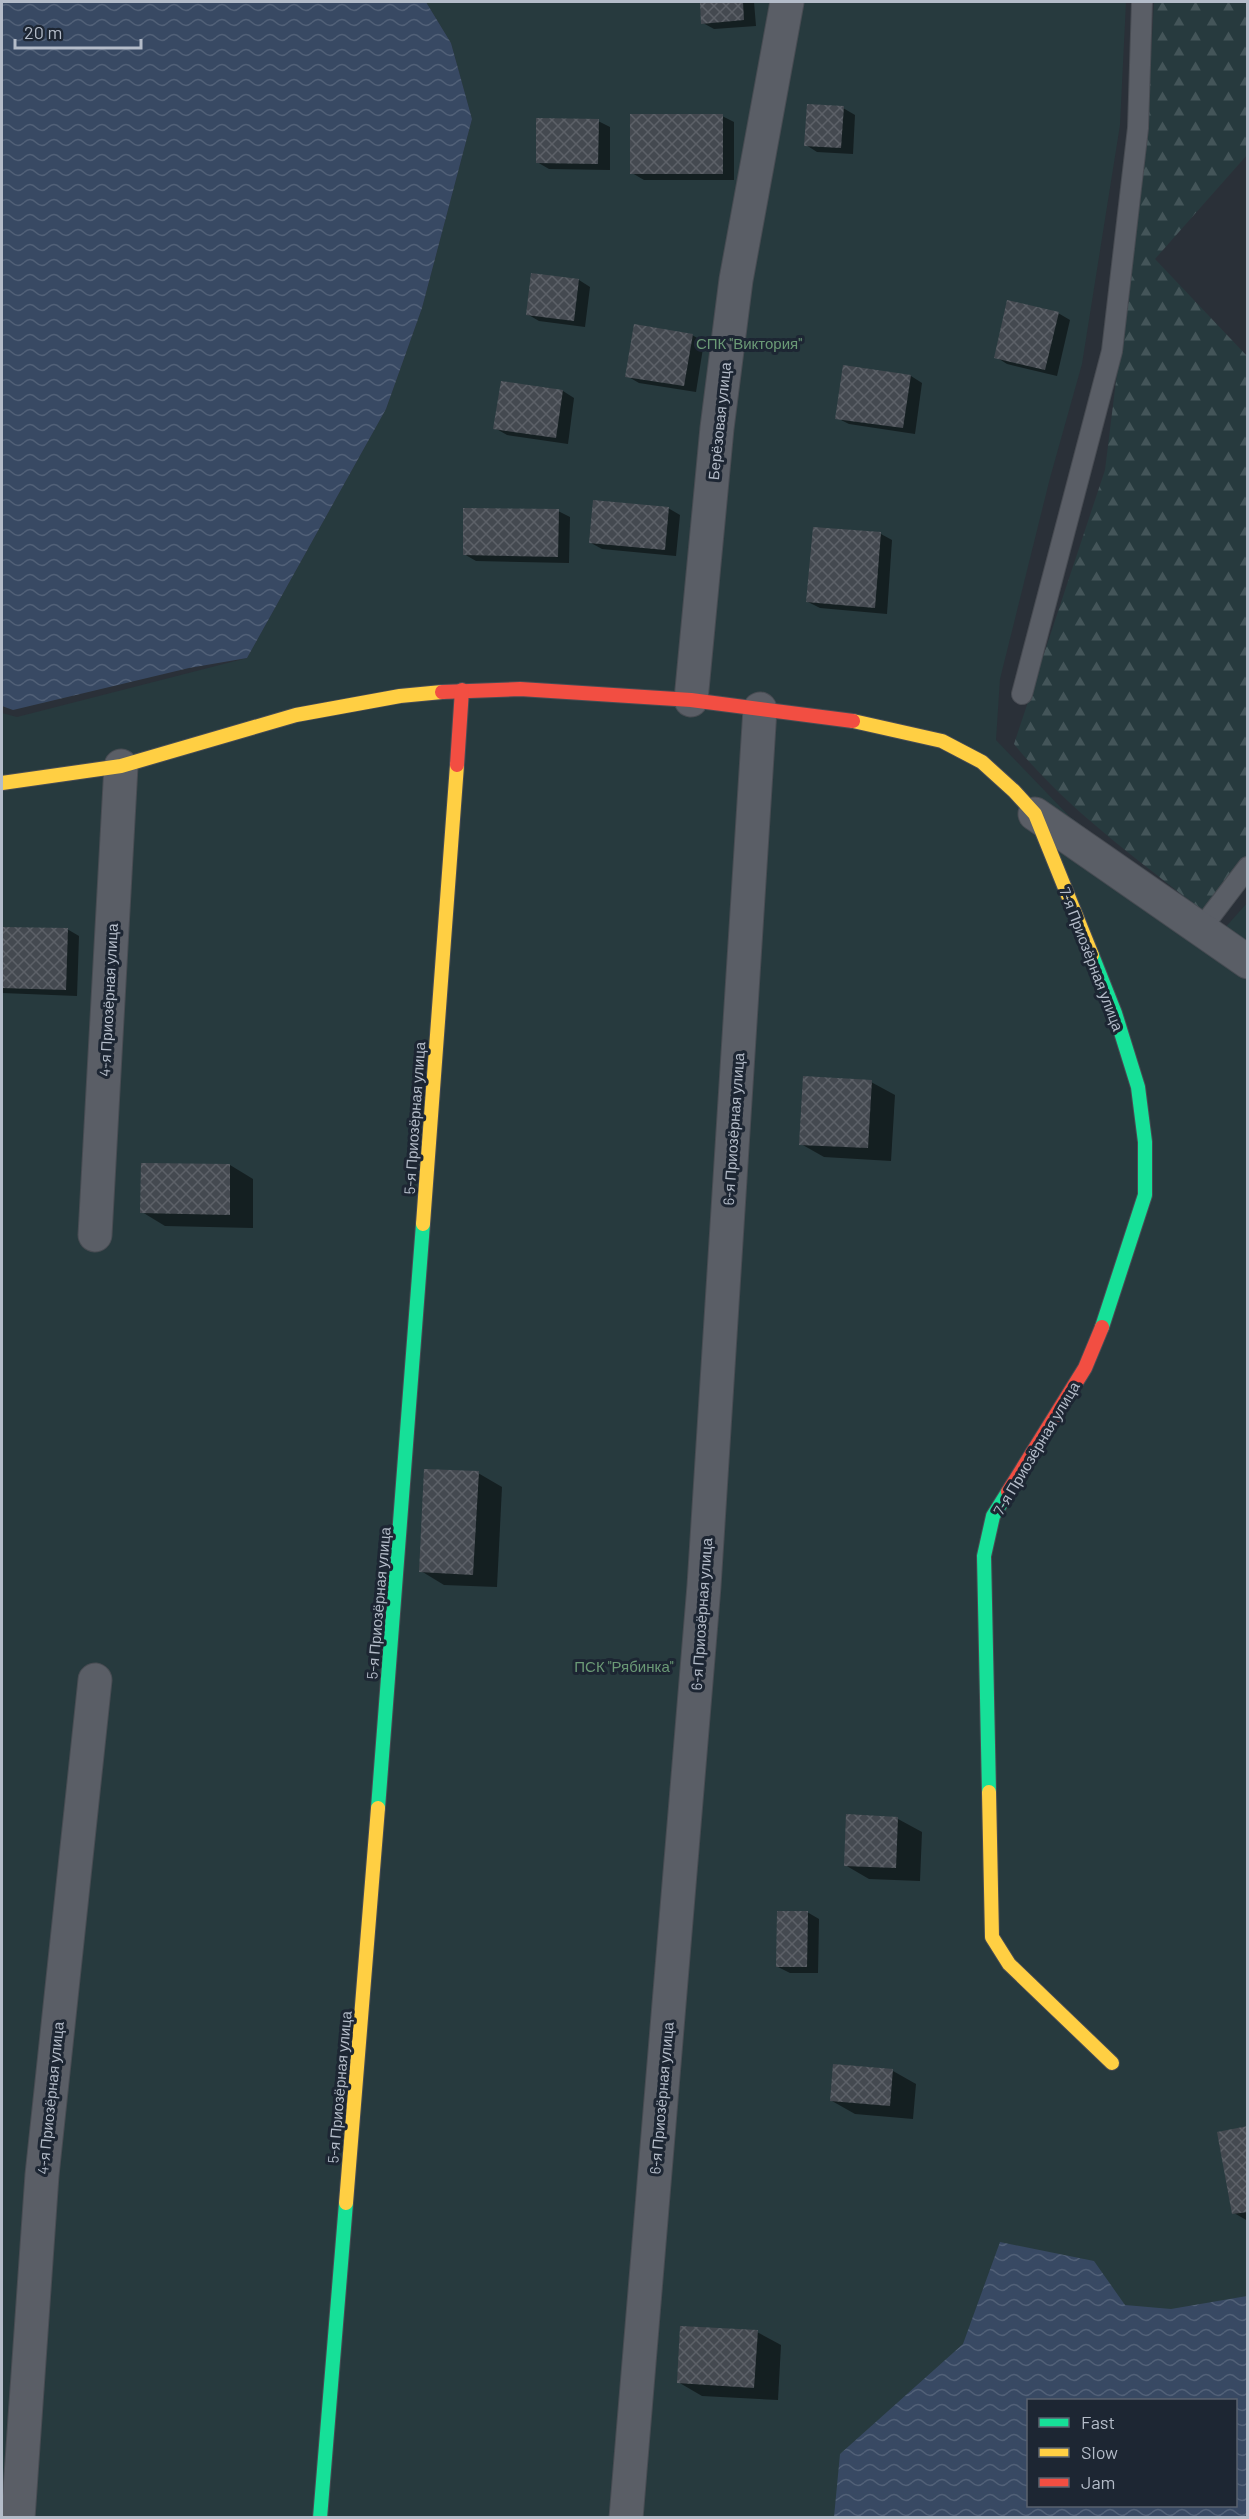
<svg xmlns="http://www.w3.org/2000/svg" width="1249" height="2519" viewBox="0 0 1249 2519" font-family="Barlow,sans-serif">
	<style>
		.forest { fill: url(#forest-firs) }
		.garden { fill: #273a3e; fill-rule: evenodd }
		.water { fill: url(#water-waves); fill-rule: evenodd }
		.shadow { fill: #0007 }
		.building { fill: url(#building-cross-hatch) }
		.lines { fill: none; stroke-linecap: round; stroke-linejoin: round }
		.lane-casing { stroke: #484c53; stroke-width: 22 }
		.street-casing { stroke: #484c53; stroke-width: 35 }
		.fast-casing { stroke: #484c53; stroke-width: 16 }
		.slow-casing { stroke: #484c53; stroke-width: 16 }
		.jam-casing { stroke: #484c53; stroke-width: 16 }
		.lane { stroke: #5a5e66; stroke-width: 20 }
		.street { stroke: #5a5e66; stroke-width: 33 }
		.fast { stroke: #16e098; stroke-width: 14 }
		.slow { stroke: #ffcf43; stroke-width: 14 }
		.jam { stroke: #f24e42; stroke-width: 14 }
		.labels { text-anchor: middle; dominant-baseline: central; stroke-width: 6; stroke-linejoin: round; paint-order: stroke }
		.park-label { font-size: 15px; fill: #6b9a76; stroke: #1d2633 }
		.street-label { font-size: 15px; fill: #b4bcc9; stroke: #1d2633 }
	</style>
	<defs>
		<pattern id="forest-firs" width="22" height="20" patternUnits="userSpaceOnUse" patternTransform="scale(1.5)"><rect width="22" height="20" fill="#273a3e"/><path d="M5 1l3.5 6h-7zM16 11l3.5 6h-7z" fill="#445559"/></pattern>
		<pattern id="water-waves" width="16" height="10" patternUnits="userSpaceOnUse" patternTransform="scale(1.5)"><rect width="16" height="10" fill="#384963"/><path d="M0 5q4-4 8 0t8 0" fill="none" stroke="#526178"/></pattern>
		<pattern id="building-cross-hatch" width="8" height="8" patternUnits="userSpaceOnUse" patternTransform="scale(1.5)"><rect width="8" height="8" fill="#444950"/><path d="M0 0l8 8M0 8l8-8" fill="none" stroke="#5d6168"/></pattern>
	</defs>
	<rect width="100%" height="100%" fill="#2a3038"/>
	<path class="forest" d="M1154,2h93v153l-92,104 92,97v523l-44,32c-66,-52 -135,-101 -189,-167l91,-274 42,-340z"/>
	<path class="garden" d="M426,2h700l-6,123 -38,239 -32,114 -50,201 -4,61 73,76 154,114 24,-27v1614h-1245v-1804l15,4 230,-59 139,-249 36,-101 50,-189 -21,-76zM1028,2400h208v106h-208z"/>
	<g class="water">
		<polygon points="2,2 426,2 451,43 472,119 422,308 386,409 247,658 189,668 13,710 2,706"/>
		<path d="M1000,2242l94,19 31,44 46,4 76,-13v221h-413l6,-63 123,-110zM1028,2400h208v106h-208z"/>
	</g>
	<g class="shadow">
		<polygon points="701,2 754,2 756,26 714,29 703,23"/>
		<polygon points="843,108 855,115 853,154 817,152 806,145"/>
		<polygon points="722,116 734,122 734,180 644,180 632,173"/>
		<polygon points="598,121 610,127 610,170 549,169 537,162"/>
		<polygon points="579,280 590,287 585,327 539,321 527,314"/>
		<polygon points="1058,313 1070,320 1057,376 1007,364 996,357"/>
		<polygon points="692,335 704,342 696,392 639,383 627,376"/>
		<polygon points="844,367 911,376 922,383 915,434 849,424 837,418"/>
		<polygon points="563,391 574,398 568,444 507,435 495,428"/>
		<polygon points="668,508 680,515 676,556 602,549 591,543"/>
		<polygon points="558,511 570,517 569,563 476,561 464,554"/>
		<polygon points="881,534 892,540 887,614 820,608 808,602"/>
		<polygon points="2,928 67,929 79,936 77,996 2,993"/>
		<polygon points="871,1082 895,1095 891,1161 824,1157 801,1144"/>
		<polygon points="230,1165 253,1179 253,1228 165,1226 142,1212"/>
		<polygon points="478,1473 502,1487 497,1587 444,1585 421,1571"/>
		<polygon points="848,1816 898,1819 922,1832 920,1881 869,1879 845,1865"/>
		<polygon points="807,1912 819,1919 818,1973 790,1973 778,1967"/>
		<polygon points="893,2071 916,2084 913,2119 855,2114 832,2101"/>
		<polygon points="1248,2128 1248,2221 1234,2213"/>
		<polygon points="757,2332 781,2345 778,2400 702,2396 678,2382"/>
	</g>
	<g class="building">
		<polygon points="700,2 743,2 744,20 701,24"/>
		<polygon points="807,104 844,106 841,148 804,146"/>
		<rect x="630" y="114" width="93" height="60"/>
		<polygon points="536,118 599,119 598,164 536,163"/>
		<polygon points="531,273 579,279 574,321 526,315"/>
		<polygon points="1007,300 1059,312 1045,370 994,358"/>
		<polygon points="634,324 693,334 684,386 625,377"/>
		<polygon points="843,365 911,375 903,428 835,419"/>
		<polygon points="501,381 563,390 556,438 493,429"/>
		<polygon points="593,500 669,507 665,550 589,543"/>
		<polygon points="463,508 559,509 558,557 463,555"/>
		<polygon points="813,527 881,532 875,608 806,602"/>
		<polygon points="2,927 68,928 66,990 2,988"/>
		<polygon points="803,1076 872,1080 868,1148 799,1145"/>
		<polygon points="141,1163 230,1164 230,1215 140,1213"/>
		<polygon points="424,1469 479,1471 473,1575 419,1572"/>
		<polygon points="846,1814 898,1817 896,1868 844,1866"/>
		<polygon points="777,1911 808,1911 807,1967 776,1967"/>
		<polygon points="833,2064 893,2069 890,2106 830,2101"/>
		<polygon points="1248,2126 1248,2212 1232,2214 1217,2132"/>
		<polygon points="680,2326 758,2330 754,2388 677,2383"/>
	</g>
	<g class="lines">
		<g class="lane-casing">
			<g id="lane">
				<polyline points="1022,694 1112,351 1138,128 1142,2"/>
				<polyline points="1200,930 1248,867"/>
			</g>
		</g>
		<g class="street-casing">
			<g id="street">
				<polyline points="691,700 717,428 736,280 787,2"/>
				<polyline points="1035,814 1248,962"/>
				<polyline points="95,1235 121,766"/>
				<polyline points="18,2518 42,2175 95,1680"/>
				<polyline points="626,2518 704,1586 760,709"/>
			</g>
		</g>
		<g class="fast-casing">
			<g id="fast">
				<polyline points="1092,955 1115,1013 1138,1087 1145,1142 1145,1195 1102,1327"/>
				<polyline points="989,1792 984,1556 993,1516 1008,1492"/>
				<polyline points="378,1808 423,1224"/>
				<polyline points="320,2518 346,2203"/>
			</g>
		</g>
		<g class="slow-casing">
			<g id="slow">
				<polyline points="853,721 942,741 982,762 1014,791 1035,814 1092,955"/>
				<polyline points="2,783 121,766 296,715 400,696 442,692"/>
				<polyline points="423,1224 457,765"/>
				<polyline points="989,1792 992,1937 1009,1964 1112,2063"/>
				<polyline points="346,2203 378,1808"/>
			</g>
		</g>
		<g class="jam-casing">
			<g id="jam">
				<polyline points="442,692 520,689 691,700 853,721"/>
				<polyline points="457,765 462,690"/>
				<polyline points="1008,1492 1085,1368 1102,1327"/>
			</g>
		</g>
		<use href="#lane" class="lane"/>
		<use href="#street" class="street"/>
		<use href="#fast" class="fast"/>
		<use href="#slow" class="slow"/>
		<use href="#jam" class="jam"/>
	</g>
	<g class="labels">
		<g class="park-label">
			<text x="749" y="343">СПК "Виктория"</text>
			<text x="624" y="1666">ПСК "Рябинка"</text>
		</g>
		<g class="street-label">
			<text transform="translate(719 421) rotate(-84)">Берёзовая улица</text>
			<text transform="translate(1092 959) rotate(69)">7-я Приозёрная улица</text>
			<text transform="translate(108 1000) rotate(-87)">4-я Приозёрная улица</text>
			<text transform="translate(414 1118) rotate(-86)">5-я Приозёрная улица</text>
			<text transform="translate(733 1129) rotate(-86)">6-я Приозёрная улица</text>
			<text transform="translate(1036 1448) rotate(-59)">7-я Приозёрная улица</text>
			<text transform="translate(378 1603) rotate(-85)">5-я Приозёрная улица</text>
			<text transform="translate(701 1614) rotate(-86)">6-я Приозёрная улица</text>
			<text transform="translate(339 2087) rotate(-85)">5-я Приозёрная улица</text>
			<text transform="translate(50 2098) rotate(-84)">4-я Приозёрная улица</text>
			<text transform="translate(661 2098) rotate(-85)">6-я Приозёрная улица</text>
		</g>
	</g>
	<rect width="1249" height="2519" fill="none" stroke="#b4bcc9" stroke-width="6"/>
	<rect x="1027" y="2399" width="210" height="108" fill="#1d2633" stroke="#59626f" stroke-width="1.5"/>
	<rect x="1039" y="2418" width="30" height="9" fill="#16e098" stroke="#59626f" stroke-width="1.5"/>
	<text x="1081" y="2429" font-size="18" fill="#b4bcc9">Fast</text>
	<rect x="1039" y="2448" width="30" height="9" fill="#ffcf43" stroke="#59626f" stroke-width="1.5"/>
	<text x="1081" y="2459" font-size="18" fill="#b4bcc9">Slow</text>
	<rect x="1039" y="2478" width="30" height="9" fill="#f24e42" stroke="#59626f" stroke-width="1.5"/>
	<text x="1081" y="2489" font-size="18" fill="#b4bcc9">Jam</text>
	<path d="M15 39v9h126v-9" fill="none" stroke="#b4bcc9" stroke-width="3"/>
	<text x="24" y="39" font-size="18" fill="#b4bcc9" stroke="#1d2633" stroke-width="4.5" paint-order="stroke">20 m</text>
</svg>
